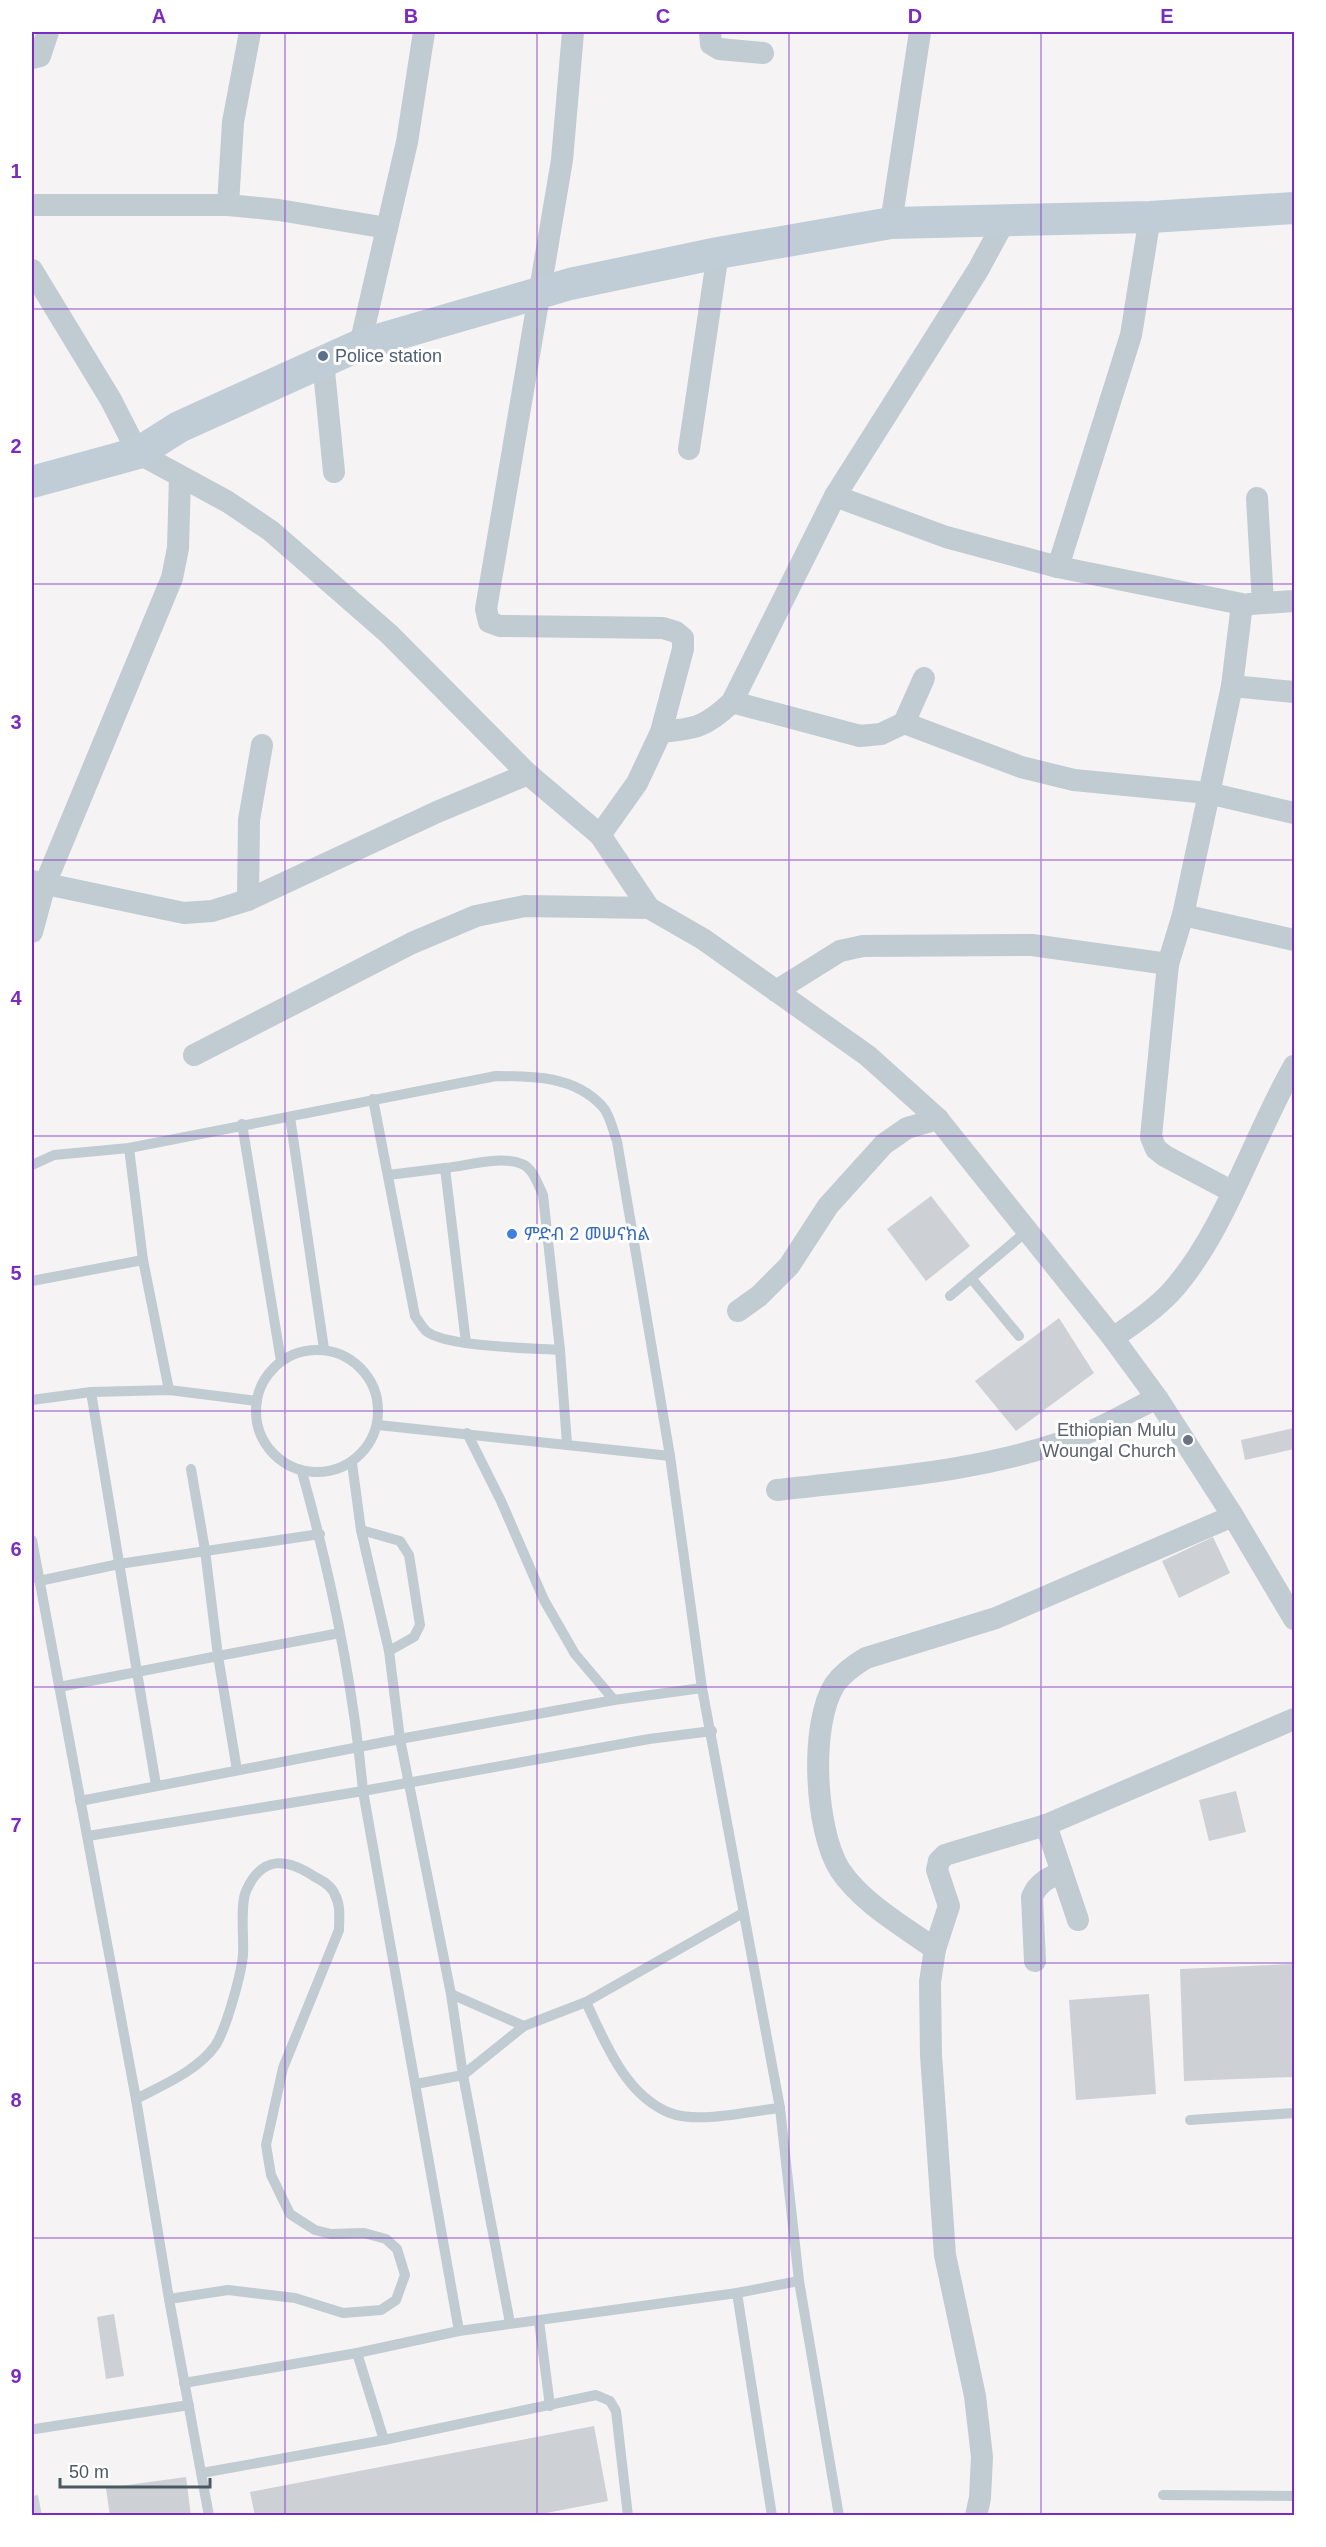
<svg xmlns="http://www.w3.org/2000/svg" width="1326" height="2547" viewBox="0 0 1326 2547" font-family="Helvetica,'Noto Sans Ethiopic',sans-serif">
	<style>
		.building { fill: #cdd0d5 }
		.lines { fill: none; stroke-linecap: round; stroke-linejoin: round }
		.lane { stroke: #c0cbd2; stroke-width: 10 }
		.street { stroke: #c0cbd2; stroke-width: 22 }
		.secondary { stroke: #c0cdd6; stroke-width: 32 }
		.grid { fill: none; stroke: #7b2cbf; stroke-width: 1.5; stroke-opacity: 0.55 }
		.service-dot { fill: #5c6f8a; stroke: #fff; stroke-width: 2 }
		.shop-dot { fill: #3f7fe0; stroke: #fff; stroke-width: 2 }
		.worship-dot { fill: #6b7280; stroke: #fff; stroke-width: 2 }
		.labels { text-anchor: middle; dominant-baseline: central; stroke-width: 6; stroke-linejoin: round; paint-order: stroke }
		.service-label { font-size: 18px; fill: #4e5e75; stroke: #fff; text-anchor: start }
		.shop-label { font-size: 18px; fill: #366cbe; stroke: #fff; text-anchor: start }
		.worship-label { font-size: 18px; fill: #5b616d; stroke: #fff; text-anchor: end }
		.neatline { fill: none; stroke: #7b2cbf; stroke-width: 2 }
		.grid-label { font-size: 20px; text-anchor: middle; font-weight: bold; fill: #7b2cbf }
	</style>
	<rect width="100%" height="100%" fill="#f5f3f3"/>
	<g class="building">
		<polygon points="931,1196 970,1246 926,1281 887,1229"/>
		<polygon points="1059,1318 1094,1373 1016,1431 975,1381"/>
		<polygon points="1294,1428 1294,1449 1245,1460 1241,1440"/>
		<polygon points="1213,1537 1230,1573 1179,1598 1162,1561"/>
		<polygon points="1236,1791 1246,1832 1209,1841 1199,1800"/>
		<polygon points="1294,1964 1294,2077 1184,2081 1180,1969"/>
		<polygon points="1149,1994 1156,2094 1076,2100 1069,2000"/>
		<polygon points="114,2314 124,2376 106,2379 97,2317"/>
		<polygon points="594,2426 608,2501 531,2516 255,2516 250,2492"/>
		<polygon points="186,2477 191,2516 110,2516 106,2488"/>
		<polygon points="38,2495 42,2516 32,2516 32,2496"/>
	</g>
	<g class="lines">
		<g class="lane">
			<path d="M373,1099l42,217c3,4 7,11 11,15 19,16 106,17 134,19l7,94"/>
			<polyline points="290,1117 324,1349"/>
			<polyline points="242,1124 281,1361"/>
			<polyline points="129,1148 143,1260"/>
			<path d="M32,1165l22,-10 75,-7 367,-72c38,0 78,0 106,30 8,8 11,25 15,35l53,315 32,232 78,420 19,173 40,235"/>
			<path d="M445,1168c22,-2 56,-13 77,-4 11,4 16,21 21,31l17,155"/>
			<polyline points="388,1175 445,1168 466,1343"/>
			<polyline points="971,1278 1019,1336"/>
			<polyline points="32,1281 143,1260 169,1390"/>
			<polyline points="950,1296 1027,1231"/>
			<circle cx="317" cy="1411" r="61"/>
			<polyline points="32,1400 91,1392"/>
			<polyline points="378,1425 670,1456"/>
			<polyline points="467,1433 501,1501 544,1600 575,1654 614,1700"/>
			<polyline points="352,1463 361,1530 389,1651 400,1739 451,1994 463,2075 510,2323"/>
			<path d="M302,1472c29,104 51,211 61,319l96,540"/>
			<polyline points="361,1530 400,1541 409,1555 420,1625 414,1637 389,1651"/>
			<polyline points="32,1540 136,2099 169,2299 209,2516"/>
			<polyline points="39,1581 119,1564 320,1534"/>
			<polyline points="59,1687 137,1672 91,1392 169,1390 257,1401"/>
			<polyline points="237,1770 218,1656 340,1633"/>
			<polyline points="156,1785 137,1672 218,1656 205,1550 191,1469"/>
			<polyline points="80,1801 400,1739 614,1700 702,1688"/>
			<polyline points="88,1836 363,1791 649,1739 712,1731"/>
			<polyline points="451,1994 524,2026"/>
			<polyline points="586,2002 743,1913"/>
			<path d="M416,2084l47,-9 61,-49 62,-24c19,40 39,93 84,111 29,11 80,-2 110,-5"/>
			<path d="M136,2099c27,-14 61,-28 79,-53 11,-16 26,-71 28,-91 1,-17 -3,-50 3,-64 16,-36 41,-33 69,-14 8,4 17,9 20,18 6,11 4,23 4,35l-56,138 -17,77 5,30 19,39 25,16 16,4 33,-1 22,6 11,10 8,26 -9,25 -15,10 -38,3 -48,-15 -67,-8 -59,9"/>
			<polyline points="1190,2120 1294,2113"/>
			<polyline points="737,2293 772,2516"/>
			<polyline points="539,2321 550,2406"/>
			<polyline points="357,2353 384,2440"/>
			<polyline points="184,2383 357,2353 459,2331 737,2293 799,2281"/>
			<polyline points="35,2429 189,2405"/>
			<polyline points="202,2473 384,2440 596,2395 610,2401 616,2411 628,2516"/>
			<polyline points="1163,2495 1294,2496"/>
		</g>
		<g class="street">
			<polyline points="573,32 562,160 486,609 489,622 500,626 663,628 676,632 683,638 683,649 661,732"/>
			<polyline points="710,32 711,44 719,49 763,53"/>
			<polyline points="32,58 40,56 48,32"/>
			<polyline points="32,205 228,205 279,210 387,228"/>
			<polyline points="228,205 233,122 250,32"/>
			<polyline points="891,223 920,32"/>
			<polyline points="32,270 111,400 138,453 228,502 271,531 389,634 528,774 600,835 649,908 703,939 868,1056 938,1119 1113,1338 1157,1398 1233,1516 1294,1619"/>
			<polyline points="360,345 407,142 424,32"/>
			<polyline points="323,361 334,472"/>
			<polyline points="689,449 718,253"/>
			<polyline points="835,496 946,537 1058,567 1131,335 1150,217"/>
			<polyline points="1257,498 1263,603"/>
			<polyline points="1058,567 1242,604 1232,686"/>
			<polyline points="1250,604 1294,601"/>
			<polyline points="732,702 860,736 881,734 904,723 1021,767 1074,780 1208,793 1294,813"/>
			<polyline points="904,723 924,678"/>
			<path d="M600,835l37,-52 24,-51c34,-3 45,-5 71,-30l103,-206 143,-226 26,-48"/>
			<polyline points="32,881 184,913 212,911 248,900 437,812 528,774"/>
			<polyline points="248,900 249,820 262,745"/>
			<polyline points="1183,915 1232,686 1294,692"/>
			<polyline points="32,932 45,884 172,578 178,548 180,477"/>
			<polyline points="776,991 840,951 863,946 1032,945 1168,964"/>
			<polyline points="194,1055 412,943 476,916 525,906 649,908"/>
			<polyline points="1231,1191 1165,1156 1156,1149 1151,1137 1168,964 1183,915 1294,940"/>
			<polyline points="738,1311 759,1296 789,1266 828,1206 884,1144 907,1128 938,1119"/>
			<path d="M1113,1338c20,-14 41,-28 58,-46 54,-60 82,-155 123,-226"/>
			<path d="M777,1490c104,-12 212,-18 310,-57 24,-10 47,-24 70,-35"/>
			<polyline points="1046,1825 1078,1920"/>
			<path d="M935,1949c-32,-23 -73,-46 -95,-79 -25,-39 -31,-146 -5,-186 9,-12 19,-19 31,-26l130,-40 237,-102"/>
			<path d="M1035,1961l-3,-64c6,-15 17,-19 30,-25"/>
			<polyline points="976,2516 980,2498 982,2457 975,2396 945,2255 931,2055 930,1982 935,1949 949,1906 937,1870 939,1861 945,1855 958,1851 1046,1825 1294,1719"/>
		</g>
		<polyline class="secondary" points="32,482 138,453 179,427 360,345 570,284 718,253 891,223 1150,217 1294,208"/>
	</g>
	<path class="grid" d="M285,32v2484M537,32v2484M789,32v2484M1041,32v2484M32,309h1262M32,584h1262M32,860h1262M32,1136h1262M32,1411h1262M32,1687h1262M32,1963h1262M32,2238h1262"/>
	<circle class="service-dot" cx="323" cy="356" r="6"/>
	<circle class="shop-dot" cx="512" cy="1234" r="6"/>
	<circle class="worship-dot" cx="1188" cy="1440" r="6"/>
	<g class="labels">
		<g class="service-label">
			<text x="335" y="356">Police station</text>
		</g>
		<g class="shop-label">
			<text x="524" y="1234">ምድብ 2 መሠናክል</text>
		</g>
		<g class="worship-label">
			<text x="1176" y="1430">Ethiopian Mulu<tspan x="1176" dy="21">Woungal Church</tspan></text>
		</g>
	</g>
	<rect width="1326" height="2547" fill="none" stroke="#ffffff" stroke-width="66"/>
	<path d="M60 2478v9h150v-9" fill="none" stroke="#495861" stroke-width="3"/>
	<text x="69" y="2478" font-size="18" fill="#495861" stroke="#ffffff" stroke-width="4.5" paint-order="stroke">50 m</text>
	<rect x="33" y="33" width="1260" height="2481" class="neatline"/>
	<g class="grid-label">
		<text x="159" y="23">A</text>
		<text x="411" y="23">B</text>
		<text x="663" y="23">C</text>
		<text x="915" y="23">D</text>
		<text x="1167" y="23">E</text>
		<text x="16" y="178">1</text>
		<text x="16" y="453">2</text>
		<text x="16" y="729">3</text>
		<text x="16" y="1005">4</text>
		<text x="16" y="1280">5</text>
		<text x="16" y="1556">6</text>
		<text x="16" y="1832">7</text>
		<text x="16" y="2107">8</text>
		<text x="16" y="2383">9</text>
	</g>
</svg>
